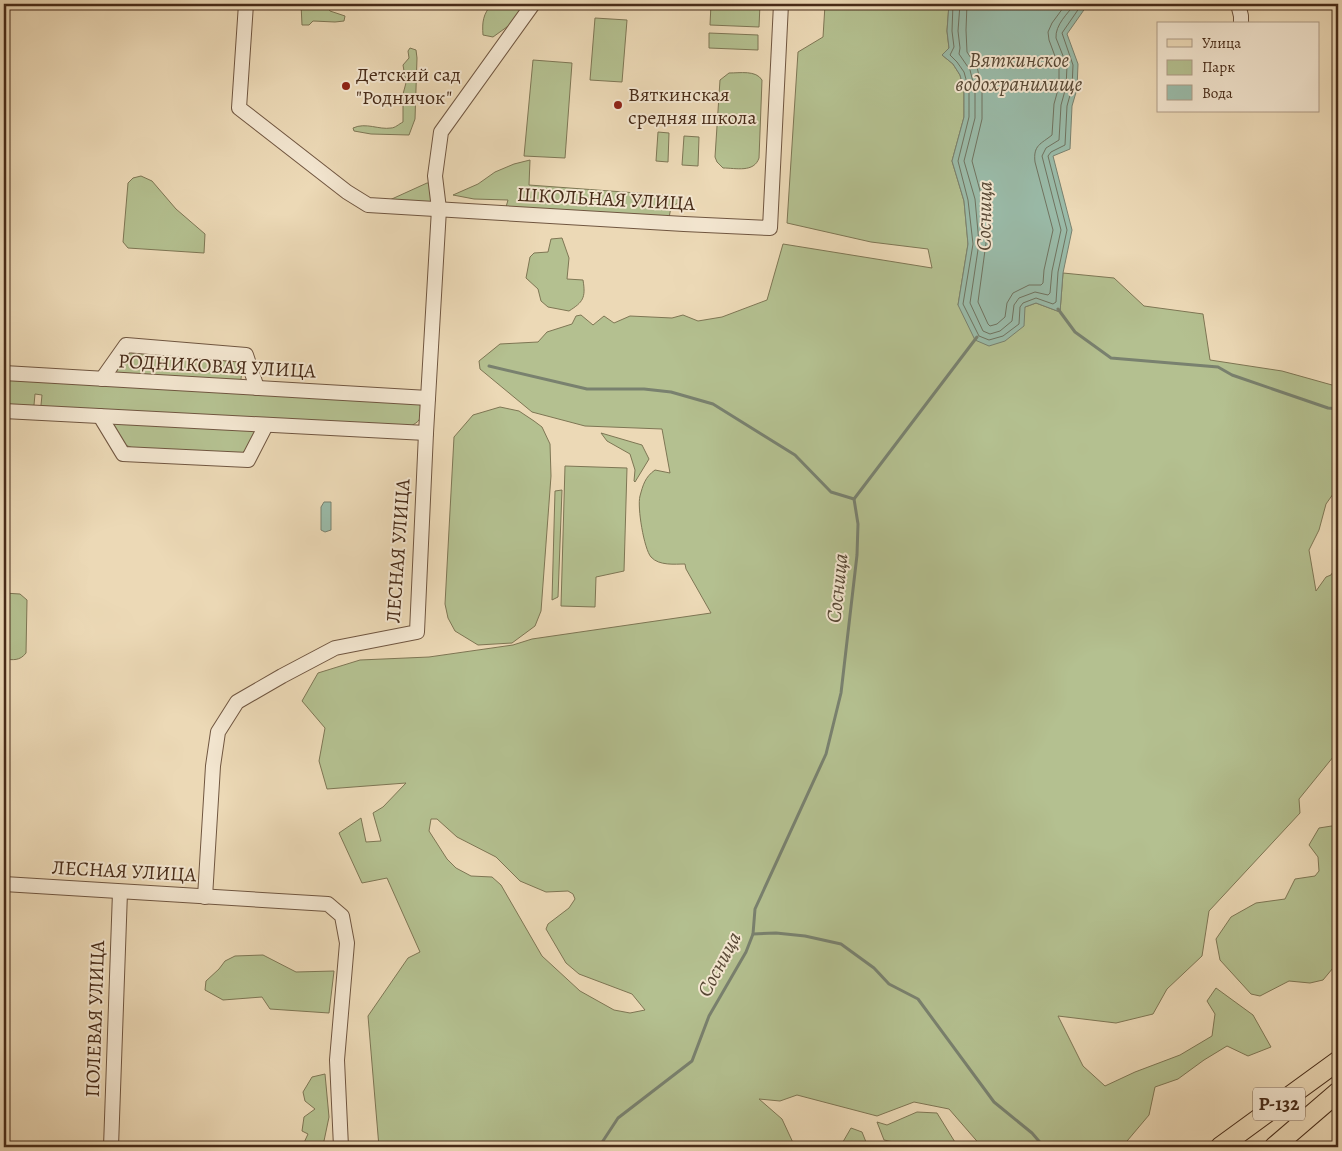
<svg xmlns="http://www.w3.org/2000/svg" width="1342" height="1151" viewBox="0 0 1342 1151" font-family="Alegreya,serif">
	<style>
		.green { fill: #b4c090; stroke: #7e7654; fill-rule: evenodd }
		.water { fill: #9abba9; stroke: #79816f }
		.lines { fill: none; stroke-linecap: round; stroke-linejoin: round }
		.shore { stroke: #707360; stroke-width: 1 }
		.stream { stroke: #79816f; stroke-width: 3 }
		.minor-casing { stroke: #705640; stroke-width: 16 }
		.major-casing { stroke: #472b18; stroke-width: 21 }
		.minor { stroke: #f3e6d0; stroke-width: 14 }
		.major { stroke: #ecd9b6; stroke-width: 19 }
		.poi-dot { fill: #8f2418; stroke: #f3e6d0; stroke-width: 2 }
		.labels { text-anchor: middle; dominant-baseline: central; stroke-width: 4; stroke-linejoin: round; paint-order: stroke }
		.shield { fill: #f3e6d0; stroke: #7b634f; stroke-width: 1 }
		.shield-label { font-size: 19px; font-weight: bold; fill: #472b18 }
		.poi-label { font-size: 20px; fill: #472b18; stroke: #f3e6d0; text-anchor: start }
		.street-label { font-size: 20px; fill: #472b18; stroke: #f3e6d0 }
		.water-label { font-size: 21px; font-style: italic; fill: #584835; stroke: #f3e6d0 }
	</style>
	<rect width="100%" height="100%" fill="#ecd9b6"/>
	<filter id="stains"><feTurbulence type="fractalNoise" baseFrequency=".004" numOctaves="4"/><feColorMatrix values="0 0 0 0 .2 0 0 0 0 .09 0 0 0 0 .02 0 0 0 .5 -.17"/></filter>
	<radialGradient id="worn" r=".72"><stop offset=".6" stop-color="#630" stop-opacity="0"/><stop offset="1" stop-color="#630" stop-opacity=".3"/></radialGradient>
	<g class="green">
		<polygon points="301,4 325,4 330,11 345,16 344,21 335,22 313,21 309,25 302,25"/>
		<path d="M492,4h11l5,2 3,-2h13l-13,20 -18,13 -10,-2c-1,-13 0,-21 9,-31z"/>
		<polygon points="711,4 760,4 759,27 710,25"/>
		<path d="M827,4h122l-2,27 2,17 -7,7 11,9 7,11 4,15v27l-12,44 12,40 4,43 -10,61 67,2 11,-4 24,9 3,-39 51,5 30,28 59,8 7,46 72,11 50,14 6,-5v107l-12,17 -7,26 -10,20 7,41 10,-14 5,-2 7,-12v188l-39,48 1,14 -91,98 -7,45 -35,33 -14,25 -37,9 -58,-7 25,50 22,20 30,-14 45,-17 32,-19 3,-22 -8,-13 9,-13 37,27 18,32 -23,9 -21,-10 -23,14 -26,19 -23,8 -6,28 -27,32h-140l-33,-38 -35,-7 -37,14 -80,-21 -17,6 -21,-2 23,20 13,28h-416l-11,-131 40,-58 12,-6 -33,-74 -25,5 -23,-50 22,-15 5,24 15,-1 -8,-28 10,-6 23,-24 -79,6 -8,-28 6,-33 -23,-27 16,-28 42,-13 69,-3 84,-12 19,-6 179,-26 -25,-44 -1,-5c-10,0 -26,2 -34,-7 -7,-8 -14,-50 -11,-61 3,-11 5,-19 15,-26l15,3 -8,-44 -77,-3 -53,-14 -52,-43 -1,-8 21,-17 38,-2 9,-10 25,-8 4,-8 5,-1 12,10 11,-9 10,7 16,-7 42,2 11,-3 15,6 24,-4 45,-17 16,-56 149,24 -4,-19 -57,-7 -84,-19 11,-171 25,-15 2,-32zM431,819h6l20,18 39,20 24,24 26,11 22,-1 5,3 2,5 -6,9 -21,16 -2,5 20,34 13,11 53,20 13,16 -15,3 -16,-3 -34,-19 -38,-35 -41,-71 -9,-8 -21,-1 -15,-8 -9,-9 -18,-28z"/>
		<polygon points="595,18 627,20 622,82 590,80"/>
		<polygon points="709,33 758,35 758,50 709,48"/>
		<path d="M410,48l6,2 1,8 -2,61 -6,16 -38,-1 -17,-3 -1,-3c13,-6 26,2 38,0 4,0 8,-4 12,-6v-28l3,-11 -3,-18 6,-7 -1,-7z"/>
		<polygon points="533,60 572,63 565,158 524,156"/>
		<path d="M729,73c11,0 27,-3 33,7l-3,78c-5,15 -23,10 -36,10l-6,-6 -2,-5 5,-77z"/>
		<polygon points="658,132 669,133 668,162 656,161"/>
		<polygon points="684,136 699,137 698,166 682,165"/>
		<polygon points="530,160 529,185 678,196 678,203 671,207 669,218 506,207 508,200 474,199 453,195 478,184 495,172 514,164"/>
		<polygon points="141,176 152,181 176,209 205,234 204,253 128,248 123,242 128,183 133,178"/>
		<polygon points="427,183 431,183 433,205 383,203"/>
		<path d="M562,238l7,20 -2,21 16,1c3,18 0,22 -14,31l-21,-4 -7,-6 -3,-12 -12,-11 4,-21 4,-4 14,-1 3,-13z"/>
		<path d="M130,351l106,9c4,9 8,15 3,24l-125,-9 -1,-6z"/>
		<path d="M4,378l410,22 8,7c0,15 -5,16 -18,22l-360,-20 -3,-4 1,-10 -7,-1 -1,11 -6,3 -24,-1z"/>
		<polygon points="500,407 519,411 534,421 542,427 550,444 551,476 541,611 535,626 512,643 478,645 455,631 448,618 445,604 454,437 473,415"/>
		<polygon points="114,419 256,431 249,450 242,454 133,448 125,445 111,424"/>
		<polygon points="601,433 642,445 649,459 635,482 634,481 635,470 630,454 607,441"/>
		<polygon points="565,466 627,468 624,571 596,577 595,607 561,606"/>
		<polygon points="562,490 558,597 552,600 555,491"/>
		<path d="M4,593l16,1 7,6 -1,53c-6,8 -13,7 -22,6z"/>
		<polygon points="1338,825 1338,962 1323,980 1310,983 1289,981 1260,996 1251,994 1220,960 1216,939 1231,917 1256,903 1285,899 1295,879 1315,876 1319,871 1318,857 1309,845 1319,828"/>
		<polygon points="263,955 296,972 334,971 329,1013 270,1009 262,997 223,1000 205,990 206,981 219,969 225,961 235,956"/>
		<polygon points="325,1074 329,1117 324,1141 315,1147 302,1147 308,1134 302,1131 304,1117 315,1109 305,1101 303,1092 312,1077"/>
		<polygon points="917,1112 937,1113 958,1147 917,1147 884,1140 877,1122 887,1125"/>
		<polygon points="851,1128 862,1132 868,1147 840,1147"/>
	</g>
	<g class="water">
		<polygon points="949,4 1088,4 1086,7 1067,34 1078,64 1077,89 1072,106 1070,149 1053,156 1072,230 1063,273 1060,312 1036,303 1025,307 1024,326 1005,341 989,346 975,340 958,305 968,244 964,201 952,161 964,117 964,90 960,75 953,64 942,55 949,48 947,31"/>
		<polygon points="324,502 331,502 331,530 325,532 321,530 321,507"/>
	</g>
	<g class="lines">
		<g class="shore">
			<polyline points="953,4 952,31 954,47 950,55 957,62 964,72 969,90 969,117 958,161 968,200 973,244 963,304 979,336 989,340 1003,336 1019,324 1020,307 1023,303 1036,298 1053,304 1056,302 1058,272 1067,230 1048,156 1051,152 1065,145 1067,106 1072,88 1073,65 1062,33 1082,4"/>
			<path d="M960,4l-2,27 2,17 -1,6 11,16 5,20v28l-11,43 11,38 4,44 -9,60 13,28 7,3 10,-3 12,-10 2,-16 5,-7 16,-6 13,3 2,-2 2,-22 9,-41 -19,-74 4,-8 13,-8 2,-35 5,-18 1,-21 -11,-28c-1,-13 12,-25 19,-34"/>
			<path d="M967,4l-1,26 1,22 10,15 5,22v30l-10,42 10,37 4,45 -8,59 10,22 2,2 7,-2 8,-7 2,-14 6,-10 16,-8h12l2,-2 1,-13 9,-40 -18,-68c-2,-17 6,-18 17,-27l2,-31 5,-18v-19l-10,-27 -1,-8 4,-9 14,-19"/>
		</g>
		<g class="stream">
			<polyline points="1058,309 1075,332 1111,358 1218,367 1232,375 1328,408 1338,409"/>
			<polyline points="489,366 587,389 644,389 671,392 713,404 795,455 831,492 854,499"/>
			<polyline points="753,934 776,933 805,936 841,944 874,968 889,984 918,999 994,1102 1032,1133 1044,1147"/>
			<polyline points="599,1147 618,1118 692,1061 709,1016 746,952 753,934 755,909 826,754 841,693 857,555 858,524 854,499 977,337"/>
		</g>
		<g class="minor-casing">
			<g id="minor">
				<polyline points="246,4 239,108 347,192 368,205 684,224 770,228 781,4"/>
				<polyline points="1238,4 1241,16 1241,24"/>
				<polyline points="4,373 428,398"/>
				<polyline points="102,379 126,345 246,355 257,388"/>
				<polyline points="4,411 426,433"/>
				<polyline points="100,416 123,454 248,460 266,425"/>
				<polyline points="4,884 328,904 342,916 347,943 337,1060 341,1147"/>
				<polyline points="205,897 213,766 218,732 237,702 282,676 335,648 417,632 426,433 439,209 435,176 441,132 533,4"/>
				<polyline points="111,1147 120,892"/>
			</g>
		</g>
		<g class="major-casing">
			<g id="major">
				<polyline points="1220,1147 1338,1061"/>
				<polyline points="1274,1147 1338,1092"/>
			</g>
		</g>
		<use href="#minor" class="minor"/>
		<use href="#major" class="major"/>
	</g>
	<g class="poi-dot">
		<circle cx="346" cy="86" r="5"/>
		<circle cx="618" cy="105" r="5"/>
	</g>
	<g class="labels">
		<rect class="shield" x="1253" y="1087.5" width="52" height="33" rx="4"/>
		<g class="shield-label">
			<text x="1279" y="1104">Р-132</text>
		</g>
		<g class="poi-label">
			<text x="356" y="74">Детский сад<tspan x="356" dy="23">"Родничок"</tspan></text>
			<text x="628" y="94">Вяткинская<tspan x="628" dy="23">средняя школа</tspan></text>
		</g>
		<g class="street-label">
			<text transform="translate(606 199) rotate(3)">ШКОЛЬНАЯ УЛИЦА</text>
			<text transform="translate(217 366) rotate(3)">РОДНИКОВАЯ УЛИЦА</text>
			<text transform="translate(398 551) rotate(-86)">ЛЕСНАЯ УЛИЦА</text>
			<text transform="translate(124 871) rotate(3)">ЛЕСНАЯ УЛИЦА</text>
			<text transform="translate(95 1019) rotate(-88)">ПОЛЕВАЯ УЛИЦА</text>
		</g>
		<g class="water-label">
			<text x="1019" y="60">Вяткинское<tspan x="1019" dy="24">водохранилище</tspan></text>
			<text transform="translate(984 216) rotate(-89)">Сосница</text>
			<text transform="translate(837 588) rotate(-84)">Сосница</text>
			<text transform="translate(719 964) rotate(-62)">Сосница</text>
		</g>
	</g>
	<rect width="1342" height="1151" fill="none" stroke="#ecd9b6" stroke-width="20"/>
	<rect x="5" y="5" width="1332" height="1141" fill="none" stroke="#472b18" stroke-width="2.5"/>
	<rect x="10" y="10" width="1322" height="1131" fill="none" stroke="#472b18"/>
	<rect x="1157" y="22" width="162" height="90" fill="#f3e6d0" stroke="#ae9b86"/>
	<rect x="1167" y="39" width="25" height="8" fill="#ecd9b6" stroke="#ae9b86"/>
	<text x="1202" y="48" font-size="15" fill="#472b18">Улица</text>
	<rect x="1167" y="60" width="25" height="15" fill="#b4c090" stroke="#ae9b86"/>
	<text x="1202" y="72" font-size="15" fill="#472b18">Парк</text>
	<rect x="1167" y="85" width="25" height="15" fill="#9abba9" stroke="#ae9b86"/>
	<text x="1202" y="98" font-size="15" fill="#472b18">Вода</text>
	<rect width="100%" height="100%" filter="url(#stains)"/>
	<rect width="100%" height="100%" fill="url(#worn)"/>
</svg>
